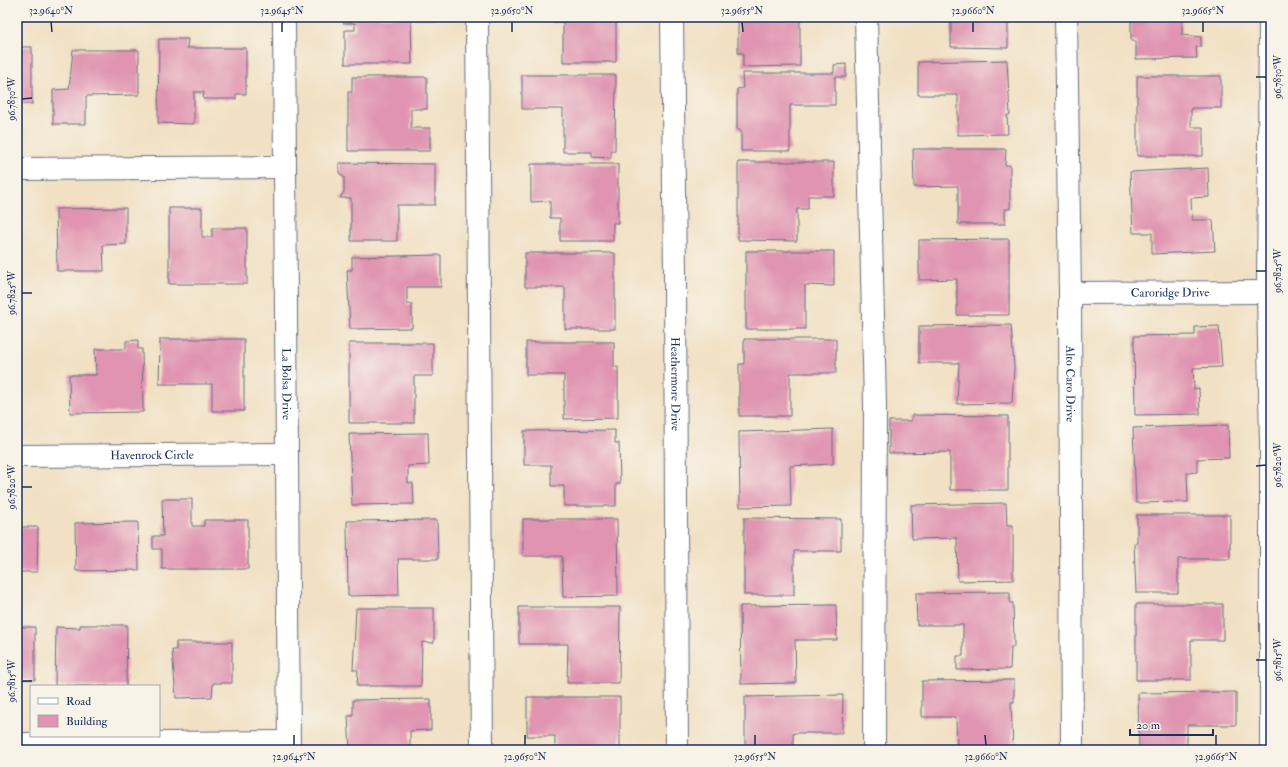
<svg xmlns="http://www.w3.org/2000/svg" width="1288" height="767" viewBox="0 0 1288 767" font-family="'IM FELL Double Pica',serif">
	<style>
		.building { fill: #e094b1 }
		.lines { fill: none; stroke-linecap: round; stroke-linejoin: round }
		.minor-casing { stroke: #666d81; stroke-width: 24 }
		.minor { stroke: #fff; stroke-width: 22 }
		.ticks { fill: none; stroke: #1b2f5e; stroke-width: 1.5 }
		.labels { text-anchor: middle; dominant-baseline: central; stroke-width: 3; stroke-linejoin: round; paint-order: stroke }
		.street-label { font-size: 12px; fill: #1b2f5e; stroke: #f7f3e8 }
		.neatline { fill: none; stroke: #1b2f5e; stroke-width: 1.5 }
		.ticks-label { font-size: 10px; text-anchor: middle; fill: #1b2f5e }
	</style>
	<rect width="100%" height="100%" fill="#f7f3e8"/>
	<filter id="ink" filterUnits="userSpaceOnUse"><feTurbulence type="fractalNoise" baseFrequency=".025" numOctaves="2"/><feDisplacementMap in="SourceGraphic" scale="8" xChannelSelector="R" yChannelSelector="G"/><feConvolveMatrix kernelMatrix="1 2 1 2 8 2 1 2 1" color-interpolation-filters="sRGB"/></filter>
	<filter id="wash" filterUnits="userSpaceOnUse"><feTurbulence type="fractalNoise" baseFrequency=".012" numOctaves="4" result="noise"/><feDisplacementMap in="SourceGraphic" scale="16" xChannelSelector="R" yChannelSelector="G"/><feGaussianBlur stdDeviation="0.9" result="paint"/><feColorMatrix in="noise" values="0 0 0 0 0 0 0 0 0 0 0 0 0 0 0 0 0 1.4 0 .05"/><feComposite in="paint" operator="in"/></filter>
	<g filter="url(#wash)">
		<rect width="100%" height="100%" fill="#f1e0c3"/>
		<g id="blocks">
			<g class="building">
				<polygon points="343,17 436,17 436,19 411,19 412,64 345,64 345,30 355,30 355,23 343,23"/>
				<polygon points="517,17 616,17 616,62 563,62 563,22 517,22"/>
				<polygon points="738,17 800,17 800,66 743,67 743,53 738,53"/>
				<polygon points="951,17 1008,17 1008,48 951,47"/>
				<polygon points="1131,17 1182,17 1182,35 1201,37 1201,47 1196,47 1197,58 1136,59 1136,41 1131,41"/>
				<polygon points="159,39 188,39 187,48 246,48 246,94 236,94 236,99 203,99 204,92 194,92 194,124 158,123"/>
				<rect x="17" y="47" width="15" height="57"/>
				<polygon points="73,50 139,50 139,95 86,96 86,124 53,124 53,90 69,89"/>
				<polygon points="1007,60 1010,115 1007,115 1008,134 958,135 958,95 918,95 918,62"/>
				<polygon points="846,64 846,77 835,77 835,105 790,105 790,151 741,151 741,130 737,130 737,89 743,88 742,73 834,73 834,65"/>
				<polygon points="522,75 616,75 615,151 611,151 611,158 592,157 592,152 563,152 563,109 522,109"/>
				<polygon points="1137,76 1221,76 1221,108 1191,108 1191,127 1203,127 1203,156 1137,156"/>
				<polygon points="352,77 427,77 427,109 411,109 411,128 430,128 430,151 348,151 348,92 352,92"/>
				<polygon points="913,149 1006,149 1005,165 1010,165 1010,209 1005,209 1005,224 958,224 958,186 914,187"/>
				<polygon points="738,162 834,162 834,196 808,196 808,209 797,209 797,241 738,240"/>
				<polygon points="339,163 435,164 435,205 397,205 397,241 351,241 351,198 340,198 344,192 344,177 339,173"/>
				<polygon points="531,164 618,164 618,223 613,223 613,241 560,241 560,218 550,218 550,201 531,202"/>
				<polygon points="1208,168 1209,197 1191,198 1192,220 1213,220 1215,251 1152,254 1152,233 1133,233 1130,172"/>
				<polygon points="126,208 126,244 103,245 104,271 57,271 56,209"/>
				<polygon points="169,208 202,208 202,237 212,237 212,228 247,228 247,284 169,284"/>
				<polygon points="1009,239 1009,315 957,315 957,279 919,280 919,240"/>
				<polygon points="746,251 834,251 834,286 805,285 805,329 746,329"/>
				<polygon points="525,253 615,253 615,329 565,329 565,287 525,287"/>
				<polygon points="441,255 441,287 407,287 407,304 412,304 412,328 350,329 347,270 352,270 352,257"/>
				<polygon points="1011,325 1014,367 1012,403 957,404 959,363 919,363 919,326"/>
				<polygon points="1219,326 1222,367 1193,368 1194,389 1199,388 1200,414 1135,415 1134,336 1195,335 1195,327"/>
				<polygon points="160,339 244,339 244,411 212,411 212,384 159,384"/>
				<polygon points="744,339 836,339 836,373 790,373 790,416 739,416 739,364 744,364"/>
				<polygon points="138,340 138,349 142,349 143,412 70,413 69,375 96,375 95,349 126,349 126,341"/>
				<polygon points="526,342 614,342 614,367 618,367 618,418 564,419 564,375 526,375"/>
				<polygon points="349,343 433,343 433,376 414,376 414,423 349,423"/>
				<polygon points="912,415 1008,416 1008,490 950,490 950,452 889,453 889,421 911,421"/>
				<polygon points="1228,425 1229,458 1197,459 1197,472 1187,473 1188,502 1136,503 1133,428"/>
				<polygon points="833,429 833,464 790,466 791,506 740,507 739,432"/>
				<polygon points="615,430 615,443 619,443 620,484 616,484 616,506 564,506 564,486 551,486 551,465 524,465 524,431"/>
				<polygon points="428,433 429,465 408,466 408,483 413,483 414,504 352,505 349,434"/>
				<polygon points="162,499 192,499 192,526 204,526 204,520 248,520 248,569 162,569 162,549 153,549 153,536 163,536"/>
				<polygon points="1006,503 1007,525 1013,525 1013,580 958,581 957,538 912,539 911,505"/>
				<polygon points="1137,515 1230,515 1230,559 1178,559 1178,593 1136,593 1134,543 1137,543"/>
				<polygon points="744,518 841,519 841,551 794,551 794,595 744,595"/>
				<polygon points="523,519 617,519 618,596 563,597 562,556 523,556"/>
				<polygon points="437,520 438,559 398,559 399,595 348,596 347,521"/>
				<polygon points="138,522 139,570 76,571 75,523"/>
				<polygon points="17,527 38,527 37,572 17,572"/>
				<polygon points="1010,592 1010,603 1013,603 1014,647 1011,647 1010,669 957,670 957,656 963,656 963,625 917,625 916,593"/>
				<polygon points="1136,604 1223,604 1223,640 1191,640 1191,680 1136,680"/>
				<polygon points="836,605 837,640 795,640 796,683 741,684 740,606"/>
				<polygon points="519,607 620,607 619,683 567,683 568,644 519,644"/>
				<polygon points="356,608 434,608 434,643 422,642 421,686 357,686 358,670 353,670"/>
				<polygon points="80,625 127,625 126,686 55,686 56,627 80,628"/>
				<polygon points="17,627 35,627 35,680 17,679"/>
				<polygon points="176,642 232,642 232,683 213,683 212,697 176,698 172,650 176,650"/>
				<polygon points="1014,680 1014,702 1011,702 1013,750 957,750 956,717 922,717 922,681"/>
				<polygon points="1236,692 1236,725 1187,725 1187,750 1139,750 1138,693"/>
				<polygon points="843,695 842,733 793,733 793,750 745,750 745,697"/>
				<polygon points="527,697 620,697 620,750 555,750 555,736 527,736"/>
				<polygon points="431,699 431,730 410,731 410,747 426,747 426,750 350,750 348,716 353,716 353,700"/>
			</g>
		</g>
	</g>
	<g filter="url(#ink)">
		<use href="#blocks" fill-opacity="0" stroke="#666d81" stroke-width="1"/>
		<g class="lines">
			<g class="minor-casing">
				<g id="minor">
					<path id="s1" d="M284,17l5,733"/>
					<polyline points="477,17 482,750"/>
					<path id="s2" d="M672,17l3,257 2,476"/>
					<polyline points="866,17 875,405 874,750"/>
					<path id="s3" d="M1066,17l4,276 2,457"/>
					<polyline points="1270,17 1268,292 1271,442 1271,750"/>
					<polyline points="17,169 285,167"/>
					<path id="s4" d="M1070,293l201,-1"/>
					<path id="s5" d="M17,456l270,-2"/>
					<polyline points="17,747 22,744 289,742"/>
				</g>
			</g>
			<use href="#minor" class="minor"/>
		</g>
	</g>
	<path class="ticks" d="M51,22l1,10M282,22v10M512,22v10M742,22l1,10M973,22v10M1203,22v10M1256,77h10M22,99l10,-1M1256,271h10M22,293h10M1256,466l10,-1M22,487h10M1256,660h10M22,681h10M294,735v10M525,735v10M755,735v10M985,735l1,10M1216,735v10"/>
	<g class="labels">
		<g class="street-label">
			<text stroke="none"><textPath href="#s4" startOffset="100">Caroridge Drive</textPath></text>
			<text stroke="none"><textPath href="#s1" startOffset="367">La Bolsa Drive</textPath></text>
			<text stroke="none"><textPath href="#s2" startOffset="367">Heathermore Drive</textPath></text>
			<text stroke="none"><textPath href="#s3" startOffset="367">Alto Caro Drive</textPath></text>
			<text stroke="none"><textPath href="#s5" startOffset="135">Havenrock Circle</textPath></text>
		</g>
	</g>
	<rect width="1288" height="767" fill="none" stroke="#f7f3e8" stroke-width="44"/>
	<rect x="30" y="685" width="130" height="52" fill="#f7f3e8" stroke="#9fa5b1"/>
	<rect x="38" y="698" width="20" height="6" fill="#ffffff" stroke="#9fa5b1"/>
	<text x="66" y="705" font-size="12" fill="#1b2f5e">Road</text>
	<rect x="38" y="715" width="20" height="12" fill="#e094b1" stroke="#9fa5b1"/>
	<text x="66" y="725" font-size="12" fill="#1b2f5e">Building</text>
	<path d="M1130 729v6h83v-6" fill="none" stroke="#1b2f5e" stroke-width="2"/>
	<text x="1136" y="729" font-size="12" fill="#1b2f5e" stroke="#f7f3e8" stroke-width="3" paint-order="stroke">20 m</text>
	<rect x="22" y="22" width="1244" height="723" class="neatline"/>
	<g class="ticks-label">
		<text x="51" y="14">32.9640°N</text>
		<text x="282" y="14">32.9645°N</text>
		<text x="512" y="14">32.9650°N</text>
		<text x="742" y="14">32.9655°N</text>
		<text x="973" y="14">32.9660°N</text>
		<text x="1203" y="14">32.9665°N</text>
		<text transform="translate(1277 77) rotate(-90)" y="4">96.7830°W</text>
		<text transform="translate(11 99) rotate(-90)" y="4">96.7830°W</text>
		<text transform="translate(1277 271) rotate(-90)" y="4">96.7825°W</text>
		<text transform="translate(11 293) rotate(-90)" y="4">96.7825°W</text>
		<text transform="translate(1277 465) rotate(-90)" y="4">96.7820°W</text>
		<text transform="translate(11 487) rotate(-90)" y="4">96.7820°W</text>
		<text transform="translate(1277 660) rotate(-90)" y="4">96.7815°W</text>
		<text transform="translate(11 681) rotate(-90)" y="4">96.7815°W</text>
		<text x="294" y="760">32.9645°N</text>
		<text x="525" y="760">32.9650°N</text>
		<text x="755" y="760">32.9655°N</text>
		<text x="986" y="760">32.9660°N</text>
		<text x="1216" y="760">32.9665°N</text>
	</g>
</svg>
